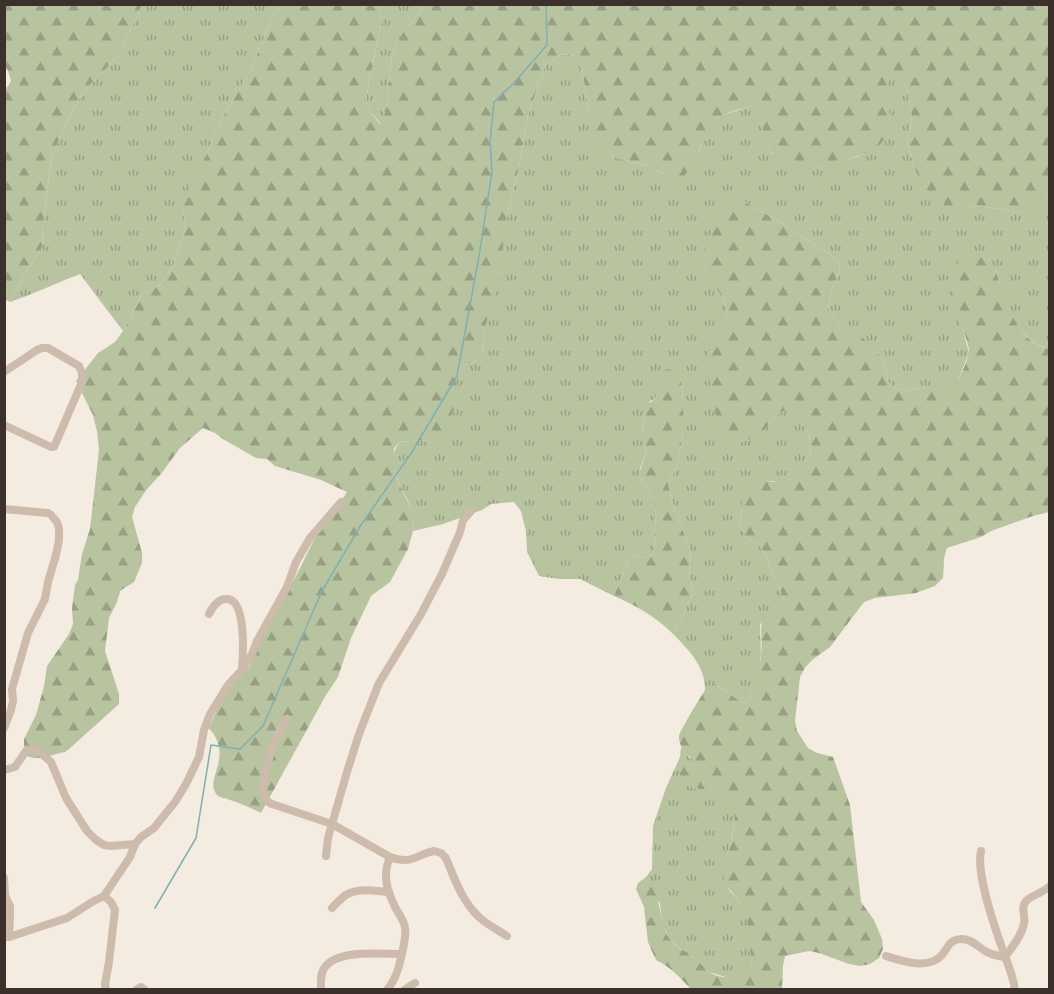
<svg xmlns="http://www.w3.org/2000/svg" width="1054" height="994" viewBox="0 0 1054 994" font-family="'Nunito Sans',sans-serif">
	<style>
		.grass { fill: url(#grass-tufts) }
		.forest { fill: url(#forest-firs) }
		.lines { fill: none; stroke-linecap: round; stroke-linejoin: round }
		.stream { stroke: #7fb0b2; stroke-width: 1.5 }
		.minor { stroke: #cdbbac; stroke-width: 8 }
	</style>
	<defs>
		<pattern id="grass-tufts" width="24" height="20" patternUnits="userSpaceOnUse" patternTransform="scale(1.5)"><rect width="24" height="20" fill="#b8c4a0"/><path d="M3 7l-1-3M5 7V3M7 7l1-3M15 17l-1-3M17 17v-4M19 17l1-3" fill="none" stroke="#97a083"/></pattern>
		<pattern id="forest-firs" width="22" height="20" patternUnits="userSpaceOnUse" patternTransform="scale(1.5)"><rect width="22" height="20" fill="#b8c4a0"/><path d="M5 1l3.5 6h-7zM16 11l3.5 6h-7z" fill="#97a083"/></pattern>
	</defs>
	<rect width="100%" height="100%" fill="#f4ebe1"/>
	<g class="grass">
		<path d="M142,5h139l-7,9 -24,57 -29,49 -16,37 -22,56 3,14 -13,39 -12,18 -19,11 -19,36 -43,-57c-24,9 -46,20 -70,28l13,-25 19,-30 1,-23 8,-62 7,-20 19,-40 12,-16 29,-30z"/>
		<polygon points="379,5 424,5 417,16 400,36 392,56 386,111 381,124 369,110 366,101 369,81 382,20"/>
		<path d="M571,54l8,7 5,20 5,32 22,43 37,10 23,12 28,-26 7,-21 8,-10 8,-6 31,-9 6,9 13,39 33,14h11l41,-11 19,-10 14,-27 -4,-31 3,-10h13l5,10 4,21 1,11 -5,21 9,30 41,37 20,-4 45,8 19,-9 8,-12v157c-27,-6 -40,-36 -48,-60 -4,-15 -2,-18 -13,-30l-35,44 8,19 8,31 -13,32 -10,2h-19l-21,4 -11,-3 -7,-6 -4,-20 -15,-19 -27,-17 -9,-9 -5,-9 4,-19 8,-19 -2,-10 -58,-38 -42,-24 -34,66c9,17 29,42 21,63 -4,9 -11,17 -16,25l57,76 14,-16 10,-4 19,25 2,21 -4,20c-16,5 -27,11 -44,5l-21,28 -2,17 8,15 10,5 9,12 3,11 15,34 -3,4 -22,19 1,29 -2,17 -11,32 -5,1 -28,-19 -10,7c1,-23 -15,-40 -31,-56l19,-42 -4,-21 2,-19 -18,-49 -5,-20 9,-18 6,-33v-32l-2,-21 -15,-10 -11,29 -5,2 -6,16 -2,17 4,20 -6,14v10l7,9 9,20 -2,44c-5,10 -14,5 -24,5l-16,40 -34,-17h-21l-20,-3 -12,-24 -1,-21 -5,-20 -7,-9 -23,2 -9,6 -39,14 -30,7c0,-6 1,-13 -1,-19 -6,-22 -31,-48 -12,-70l21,-2 11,3 25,-70 7,-8 10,-3 8,-8 2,-23 22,-112 13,-52 9,-52 18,-52 9,-3 5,-5z"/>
		<polygon points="681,747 689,757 694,759 693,764 688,766 693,788 724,792 732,798 735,808 735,821 731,842 725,861 729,890 743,905 747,915 752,956 751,967 744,974 729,978 709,972 695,958 678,947 670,940 662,924 660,903 638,883 646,877 652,869 653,826 666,788 680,757"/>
	</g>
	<g class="forest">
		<polygon points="5,4 142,5 118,56 89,86 77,102 58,142 51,162 43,224 42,247 23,277 10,302 4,299 4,92 11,81 8,71 5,66"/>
		<path d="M281,5h98l3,15 -13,61 -3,20 3,9 11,14 6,-13 6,-55 8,-20 17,-20 7,-11h625v187l-8,12 -8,6 -11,3 -45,-8 -19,4 -15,-4 -10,-6 -17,-27 -9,-30 5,-21 -1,-11 -4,-21 -5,-10h-13c-6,18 6,37 -2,55 -2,5 -6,10 -11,14 -14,8 -55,22 -71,20 -9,-1 -29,-7 -33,-15 -2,-3 -3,-9 -5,-13 -4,-12 -7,-24 -14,-34 -10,3 -23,5 -32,10 -14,8 -16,22 -22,35 -4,11 -10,20 -18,28l-10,-1 -23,-12 -37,-10 -15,-12 -7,-31 -5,-32 -5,-20 -8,-7 -11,1 -5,5 -9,3 -18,52 -9,52 -13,52 -6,55 -16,57 -2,23 -8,8 -10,3 -7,8 -3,35 -7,22 -6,8 -9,5 -11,-3 -21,2 -6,6v21l3,10 16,34v18l-5,18 -18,33 -19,14 -20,42 -13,39 -12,18 -65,118c-10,-5 -21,-10 -31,-13 -4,-2 -10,-2 -13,-5 -14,-16 18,-37 -8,-67l9,-21 17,-26 15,-15 10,-30 23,-34 38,-76 13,-14 13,-20 -26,-12 -46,-14 -8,-7 -11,-1 -33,-19 -8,-6 -12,-5 -23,20 -19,26 -14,15 -12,18 -3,10 10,36v10l-8,19 -14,9 -3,11 -8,16 -4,33 14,43v10l-50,45 -4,3c-12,2 -31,11 -41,2v-15l12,-24 8,-29 3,-20 22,-32 4,-10 -1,-16 3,-23 3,-5 4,-26 8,-25 9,-79 -2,-19 -4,-16 -17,-34 22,-28 17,-11 8,-11 19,-36 19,-11 12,-18 13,-39 -3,-14 3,-19 19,-37 16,-37 29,-49 24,-57z"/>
		<path d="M738,198l42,24 58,38 2,10 -8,19 -4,19 5,9 9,9 27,16 15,20 4,20 7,6 11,3 21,-4h19l10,-3c4,-8 13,-25 13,-34 -3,-21 -21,-47 -19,-66 0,-4 3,-9 5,-13 2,-4 3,-9 6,-11 4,-4 8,-4 13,-4 24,0 22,19 28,35 9,24 20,52 47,58v163l-16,4 -42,15 -10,6 -34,11 -3,10 -1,20 -8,8 -19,7 -41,5 -11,4 -34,45 -18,13 -7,8 -5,9 -5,44 2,10 11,17 9,5 16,4 17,48 11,97 13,18 8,19 1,10 -4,9 -9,6 -10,2 -11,-2 -30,-11 -10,-2 -24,5 -2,10 -1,23h-91c-11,-11 -20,-22 -35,-29l-8,-18 -4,-35 -8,-18 2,-6 13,2c12,18 7,35 18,53 6,10 18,13 26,20 5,4 8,9 13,13 14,11 32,6 43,-4 1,-12 -1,-21 -2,-32 -2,-10 -1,-19 -5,-27 -7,-13 -20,-20 -21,-35 0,-11 6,-21 8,-31 3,-11 7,-36 -1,-45 -11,-12 -48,-1 -50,-23 -1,-3 1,-6 4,-8 3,-1 6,-1 8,-2l2,-5c-8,-3 -16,-14 -15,-23 0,-4 25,-45 27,-47 3,-2 6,-3 9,-5l28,19 5,-1c5,-15 11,-30 13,-46 2,-14 -2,-28 2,-42l19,-9 3,-4 -15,-34 -3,-11 -9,-12 -10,-5 -8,-15 2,-17v-23l2,-5h19l9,3 16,-2 18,-6 5,-20 -2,-21 -19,-24 -10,3 -14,16 -18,12 -10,4 -11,-3 -8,-14 -5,-19 -7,-45 2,-11 16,-26 2,-9 -3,-16 -20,-37 -1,-11 18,-46 7,-8z"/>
		<path d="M666,369l11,2 4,9 2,21v32l-6,33 -9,18 5,20 18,49 -2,19 4,21 -19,42c-16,-17 -39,-30 -60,-39l16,-40c10,0 19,5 24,-5l2,-44 -9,-20 -7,-9 -1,-5 7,-19 -4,-19 2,-18 3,-12 8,-6z"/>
	</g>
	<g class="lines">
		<polyline class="stream" points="155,908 196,838 211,745 240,749 263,726 322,591 361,525 412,452 457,376 479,256 492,172 490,142 494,102 513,84 547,45 546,4"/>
		<g class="minor">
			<polyline points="4,372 37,350 42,348 48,348 79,366 82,373 82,382 54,447 51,447 4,425"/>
			<polyline points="4,509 48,513 51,515 57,522 59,529 59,540 56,555 48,582 45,599 28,633 12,689 13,701 11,710 4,728"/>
			<path d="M209,614c3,-6 9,-15 17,-15 21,-1 17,57 16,70"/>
			<path d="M287,719c-4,7 -9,14 -12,21 -5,14 -15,44 -10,58 2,4 3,4 7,6l60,20 58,33c22,8 25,-2 44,-6l7,2 5,5c8,20 16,43 33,59 7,7 19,13 28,19"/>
			<polyline points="4,770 15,767 26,751 36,749 51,762 66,798 87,831 96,840 104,845 110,846 135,844"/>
			<path d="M981,851c-5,22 12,71 20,94 5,15 12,29 14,45"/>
			<polyline points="326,856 328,838 347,772 359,734 379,683 421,614 442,574 460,532 463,520 471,511"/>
			<polyline points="4,878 5,896 10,906 10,916 9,937"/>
			<polyline points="104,896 111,902 115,910 109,962 105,984 106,990"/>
			<path d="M332,908c4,-4 9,-10 14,-13 12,-8 30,-4 43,-3"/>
			<polyline points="4,937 9,937 67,918 92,902 104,896 130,857 135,844 141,837 154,828 175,802 186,784 199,757 204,730 210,714 228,685 242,670 252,654 257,641 287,587 296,562 310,538 341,502"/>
			<path d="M886,956c16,5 41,14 55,0 8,-8 6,-16 21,-17 10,0 16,8 25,13 5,3 12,4 18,5 7,-10 16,-20 19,-33 2,-7 -4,-16 2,-23 4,-5 17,-8 24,-15"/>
			<polyline points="136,990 141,987 145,990"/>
			<path d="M321,990c0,-8 -1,-17 4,-23 13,-18 57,-13 76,-13"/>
			<path d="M387,990c3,-4 6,-8 8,-13 4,-8 12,-41 10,-49 -1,-8 -7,-15 -10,-21 -8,-17 -13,-32 -5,-50"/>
			<polyline points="404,990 415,983"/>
		</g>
	</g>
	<rect width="1054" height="994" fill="none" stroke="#3b302b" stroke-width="12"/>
</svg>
